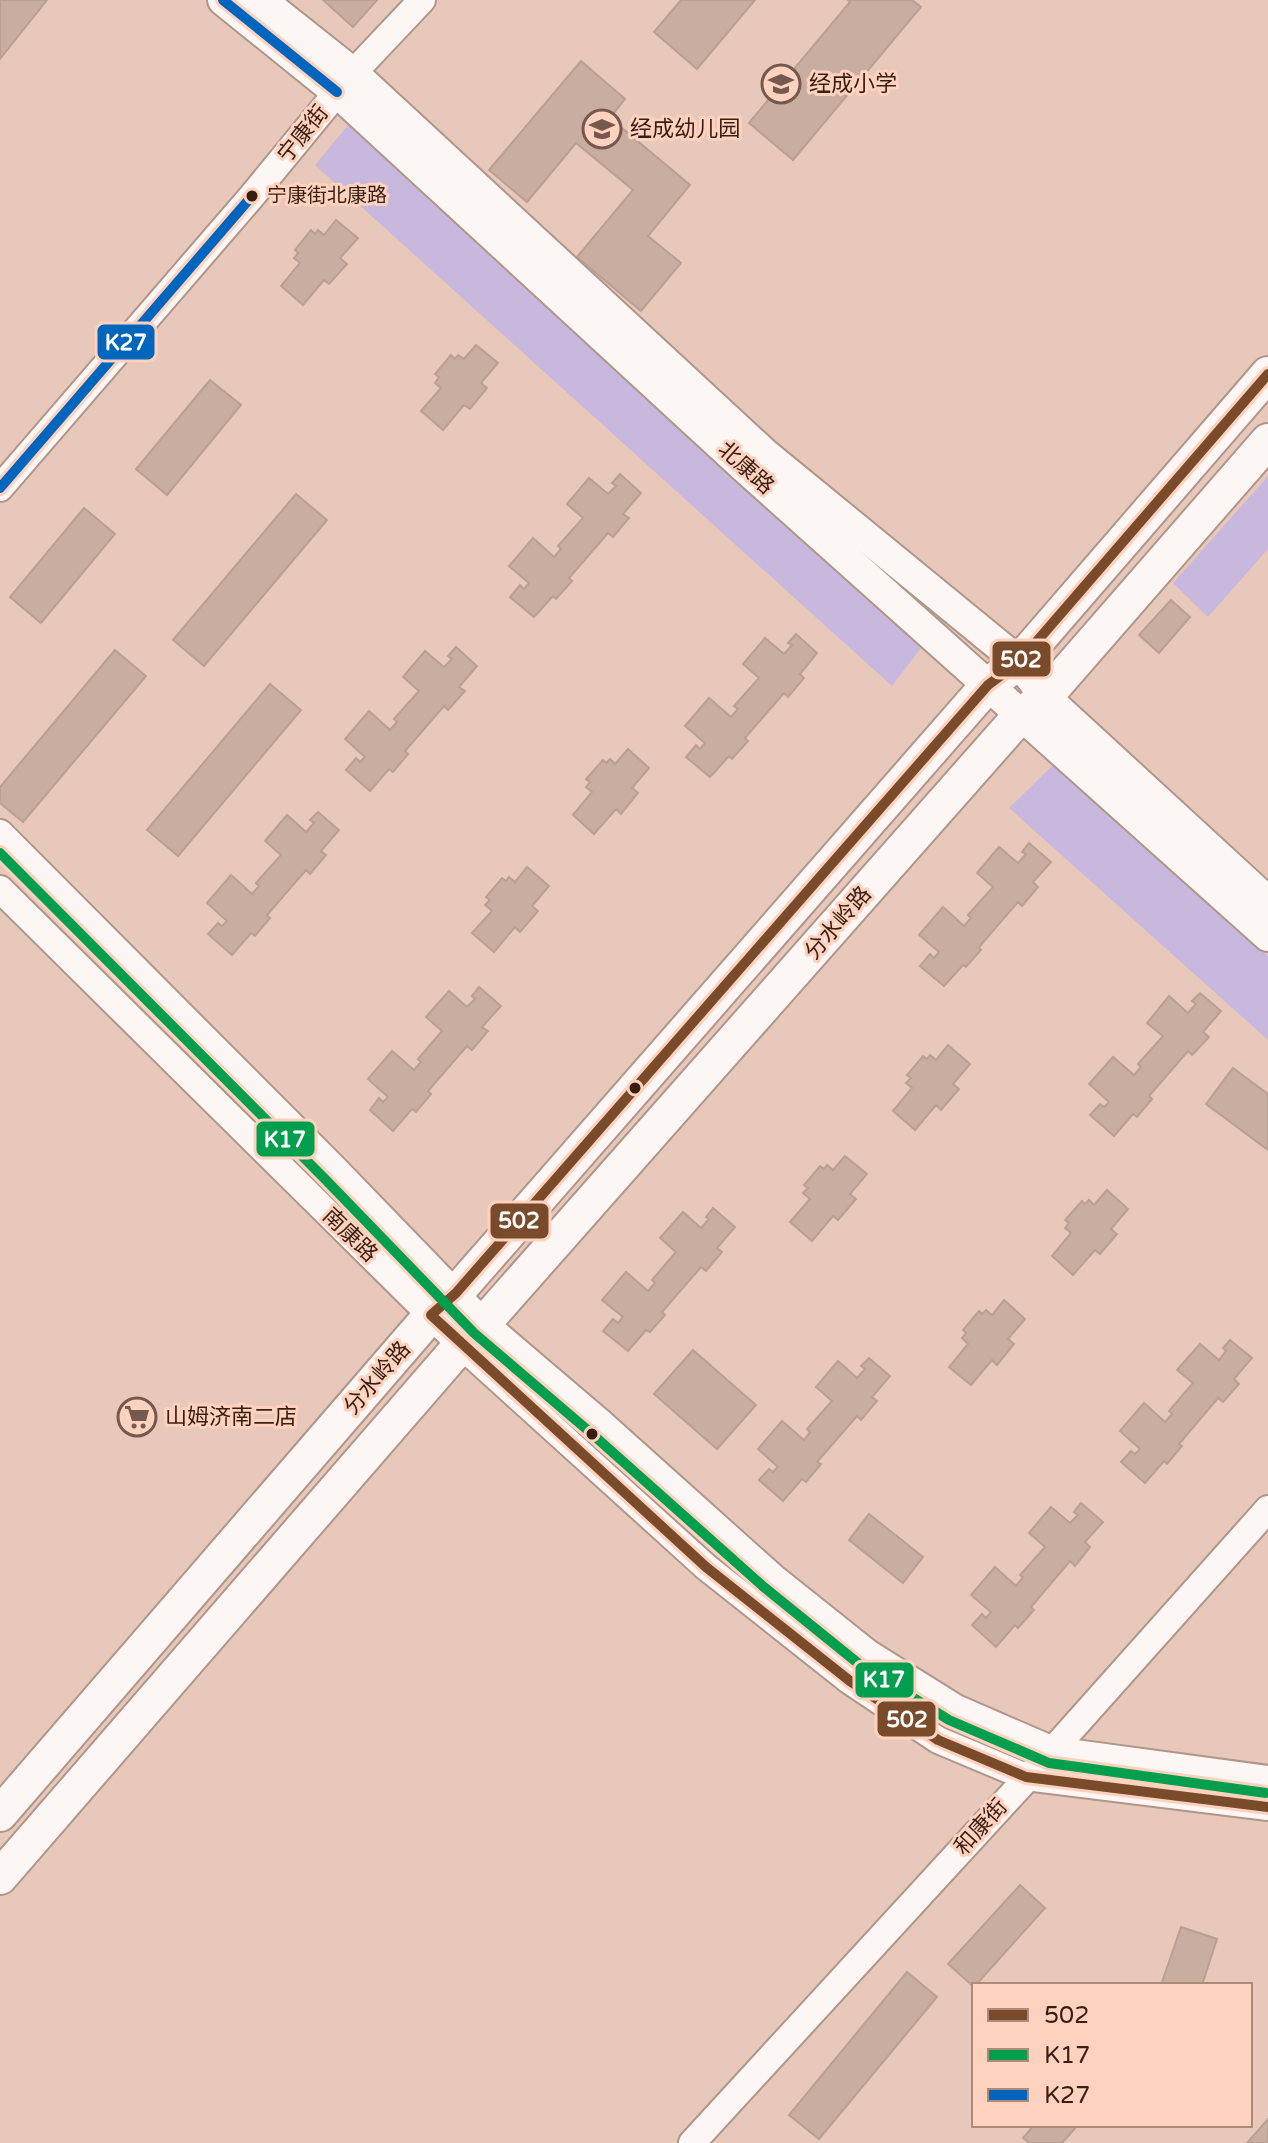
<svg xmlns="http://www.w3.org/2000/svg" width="1268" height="2143" viewBox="0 0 1268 2143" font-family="'Varela Round','Noto Sans SC',sans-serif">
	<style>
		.green { fill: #c8b8dd }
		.building { fill: #c9ada1; stroke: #ba9f93; stroke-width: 2 }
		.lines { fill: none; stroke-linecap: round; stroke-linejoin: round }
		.tertiary-casing { stroke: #b0968a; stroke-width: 30 }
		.secondary-casing { stroke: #b0968a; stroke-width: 34 }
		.primary-casing { stroke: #b0968a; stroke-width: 38 }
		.tertiary { stroke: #fcf7f5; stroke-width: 26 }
		.secondary { stroke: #fcf7f5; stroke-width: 30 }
		.primary { stroke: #fcf7f5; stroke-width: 34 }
		.bus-1-casing { stroke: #fed2be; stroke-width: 16 }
		.bus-2-casing { stroke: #fed2be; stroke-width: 16 }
		.bus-3-casing { stroke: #fed2be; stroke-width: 16 }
		.bus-1 { stroke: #7a4b2a; stroke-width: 10 }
		.bus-2 { stroke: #039f4e; stroke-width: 10 }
		.bus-3 { stroke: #0065bd; stroke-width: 10 }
		.bus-dot { fill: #381d11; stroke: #fed2be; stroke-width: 3 }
		.labels { text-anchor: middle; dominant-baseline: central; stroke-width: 6; stroke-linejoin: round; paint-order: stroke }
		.bus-label { font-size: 20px; fill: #381d11; stroke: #fed2be; text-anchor: start }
		.poi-label { font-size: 22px; fill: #381d11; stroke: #fed2be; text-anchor: start }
		.street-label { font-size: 22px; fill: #381d11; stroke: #fed2be }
		.line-badge { stroke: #fed2be; stroke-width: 3 }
		.badge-label { font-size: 22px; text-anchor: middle; font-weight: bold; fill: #fff }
	</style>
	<rect width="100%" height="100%" fill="#e8c8ba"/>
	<g class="green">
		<polygon points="348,125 921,648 892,686 315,165"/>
		<polygon points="1268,476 1268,549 1208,617 1173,583"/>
		<polygon points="1055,763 1268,956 1268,1040 1009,808"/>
	</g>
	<g class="building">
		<polygon points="0,0 47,0 0,59"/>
		<polygon points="323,0 377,0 353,27"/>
		<polygon points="681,0 755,0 697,69 654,32"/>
		<polygon points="848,0 912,0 921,7 793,160 749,123 850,2"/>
		<polygon points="581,61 625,99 610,118 690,185 648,236 681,263 641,311 577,257 633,190 576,143 527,202 489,170"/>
		<polygon points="336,220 358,238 340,258 347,264 329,284 324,280 303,305 281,286 300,263 294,258 298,253 295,250 311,230 315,234 318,230 324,235"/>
		<polygon points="476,345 498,363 481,383 487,388 470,409 464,405 443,430 421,411 441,388 435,383 439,377 435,374 451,355 455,359 458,355 464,359"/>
		<polygon points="210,380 241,405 167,495 136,469"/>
		<polygon points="620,474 641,493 623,514 629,518 613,537 608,533 569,578 572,581 556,599 553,596 534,617 510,597 520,585 524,589 529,583 509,566 533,538 554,557 561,549 558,546 583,518 567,504 589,478 608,494 616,486 612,483"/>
		<polygon points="296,494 327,520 204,666 173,640"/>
		<polygon points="84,508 115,534 41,623 10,597"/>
		<polygon points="1171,600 1190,617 1159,653 1139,635"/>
		<polygon points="796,634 817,653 800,674 804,678 788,697 784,693 745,738 748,741 732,759 729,756 710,777 686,757 696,745 700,749 705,743 685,726 709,698 731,717 738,709 734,706 759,678 743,664 765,638 784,654 792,645 788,643"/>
		<polygon points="456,647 477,666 459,687 465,691 448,710 444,706 405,751 408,754 393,772 389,769 370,791 346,770 356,758 360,762 365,757 345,739 369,711 390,730 397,722 394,719 419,691 403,677 425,651 444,667 452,659 448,656"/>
		<polygon points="115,650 146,676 23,822 0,803 0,787"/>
		<polygon points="270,684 301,710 178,856 147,830"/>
		<polygon points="628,749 649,768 632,788 638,793 621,814 616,809 594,834 573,815 592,792 586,787 590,782 586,779 603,760 606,763 610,759 615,764"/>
		<polygon points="318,812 339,830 321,851 326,855 310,874 306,870 267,915 270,918 255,936 251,933 232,955 208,934 218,923 222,926 227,921 207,903 231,875 252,894 259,886 256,883 281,855 265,841 287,815 306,832 314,823 310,820"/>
		<polygon points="1029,843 1051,862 1033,882 1038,887 1022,906 1018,902 979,947 981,950 966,967 963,965 944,986 920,966 930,954 934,958 939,952 919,935 943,907 964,926 971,918 968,915 993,887 977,873 999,847 1018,863 1026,854 1022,852"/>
		<polygon points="527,867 549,886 532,906 538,911 520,932 515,927 494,952 472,933 492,911 485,905 490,900 486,897 502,878 506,881 509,877 515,882"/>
		<polygon points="479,987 501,1006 482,1027 488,1031 472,1050 467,1046 428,1091 431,1094 416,1112 412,1109 393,1131 370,1110 379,1098 383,1102 388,1097 368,1079 392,1051 414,1070 421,1062 418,1059 442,1031 426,1017 449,991 467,1007 475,999 472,996"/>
		<polygon points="1200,993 1221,1011 1203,1032 1209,1037 1192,1055 1188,1051 1149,1096 1152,1099 1137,1117 1133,1114 1114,1136 1090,1115 1100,1104 1104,1107 1109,1102 1089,1084 1113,1057 1134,1075 1141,1067 1138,1064 1163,1036 1147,1023 1169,996 1188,1013 1196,1004 1192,1001"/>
		<polygon points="948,1045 970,1064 953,1084 959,1089 941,1110 936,1105 915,1130 893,1111 912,1088 906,1083 911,1078 907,1075 923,1056 927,1059 930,1055 936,1060"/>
		<polygon points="1233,1068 1268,1094 1268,1150 1206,1104"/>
		<polygon points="845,1156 867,1174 850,1194 856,1199 838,1220 833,1216 812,1241 790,1222 810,1199 803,1193 808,1188 804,1185 820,1166 824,1169 827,1165 833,1170"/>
		<polygon points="1107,1190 1128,1209 1111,1229 1117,1234 1100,1254 1095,1250 1073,1275 1052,1256 1071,1233 1065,1228 1069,1223 1065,1220 1082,1201 1085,1204 1089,1200 1094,1205"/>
		<polygon points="713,1208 735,1227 717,1248 722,1252 706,1271 701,1267 662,1312 665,1315 650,1332 646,1330 628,1351 603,1331 613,1319 618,1323 623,1317 602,1300 626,1272 648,1291 655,1283 652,1280 676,1252 660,1238 683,1212 701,1228 709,1219 706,1217"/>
		<polygon points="1004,1300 1025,1319 1008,1339 1014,1344 997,1365 992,1360 971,1385 949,1367 968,1344 962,1338 966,1333 963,1330 979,1311 982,1314 986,1310 992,1315"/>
		<polygon points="1230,1340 1252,1358 1234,1379 1239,1384 1223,1402 1218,1398 1179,1444 1182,1446 1167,1464 1164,1461 1145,1483 1121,1462 1131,1451 1135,1454 1140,1449 1120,1431 1144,1403 1165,1422 1172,1414 1169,1411 1193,1383 1177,1370 1200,1344 1219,1360 1226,1351 1223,1348"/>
		<polygon points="693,1350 756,1405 717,1449 654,1394"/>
		<polygon points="869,1358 890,1376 872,1397 877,1401 861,1420 857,1416 817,1462 821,1464 806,1482 802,1479 783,1501 759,1480 769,1469 773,1472 778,1467 758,1449 782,1421 804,1440 810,1432 807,1429 832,1401 816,1387 838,1361 857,1378 865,1369 861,1366"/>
		<polygon points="1081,1503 1103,1522 1085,1542 1090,1547 1075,1566 1070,1561 1031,1607 1034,1610 1018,1628 1015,1625 996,1647 972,1625 982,1614 986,1618 991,1612 971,1595 995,1567 1016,1586 1023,1577 1020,1575 1045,1547 1029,1533 1051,1507 1070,1523 1078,1515 1074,1512"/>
		<polygon points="869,1514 923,1557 903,1583 849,1540"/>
		<polygon points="1020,1885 1045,1908 974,1987 948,1964"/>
		<polygon points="1181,1927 1217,1939 1202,1985 1161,1985"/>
		<polygon points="907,1972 937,1997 819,2139 789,2115"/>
		<polygon points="1268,2119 1268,2143 1247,2143"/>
		<polygon points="1034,2125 1078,2125 1062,2143 1029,2143 1023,2138"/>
	</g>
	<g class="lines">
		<g class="tertiary-casing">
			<g id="tertiary">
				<polyline points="0,488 252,196 353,73 422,0"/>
				<polyline points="0,833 335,1169 484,1323 600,1422 774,1578 868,1653 956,1708 1053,1750 1268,1779"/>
				<polyline points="0,889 461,1345 706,1567 850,1681 938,1740 1026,1777 1268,1807"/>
				<polyline points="692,2143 1053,1750 1268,1509"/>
			</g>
		</g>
		<g class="secondary-casing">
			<g id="secondary">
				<polyline points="223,0 337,92 744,467 1268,936"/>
				<polyline points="261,0 353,73 765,454 1019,662 1045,697 1268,902"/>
			</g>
		</g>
		<g class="primary-casing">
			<g id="primary">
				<polyline points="0,1814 431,1315 456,1293 988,685 1019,662 1268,374"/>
				<polyline points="0,1877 461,1345 484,1323 1020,716 1045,697 1268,441"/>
			</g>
		</g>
		<use href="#tertiary" class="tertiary"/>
		<use href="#secondary" class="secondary"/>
		<use href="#primary" class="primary"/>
		<g class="bus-1-casing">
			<polyline id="bus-1" points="1268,374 1019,662 988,685 456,1293 431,1315 706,1567 850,1681 938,1740 1026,1777 1268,1807"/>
		</g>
		<g class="bus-2-casing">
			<polyline id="bus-2" points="0,853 325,1179 474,1333 591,1433 765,1588 859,1664 949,1720 1049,1763 1266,1793"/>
		</g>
		<g class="bus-3-casing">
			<g id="bus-3">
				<polyline points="223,0 337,92"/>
				<polyline points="0,488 252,196"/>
			</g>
		</g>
		<use href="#bus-1" class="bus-1"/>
		<use href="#bus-2" class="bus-2"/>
		<use href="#bus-3" class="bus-3"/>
	</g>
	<defs>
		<g id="school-ring" transform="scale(2)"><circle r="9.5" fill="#fed2be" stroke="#76594c" stroke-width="1.5"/><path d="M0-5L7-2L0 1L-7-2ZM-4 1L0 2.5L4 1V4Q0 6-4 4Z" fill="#76594c"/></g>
		<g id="supermarket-ring" transform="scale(2)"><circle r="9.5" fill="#fed2be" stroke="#76594c" stroke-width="1.5"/><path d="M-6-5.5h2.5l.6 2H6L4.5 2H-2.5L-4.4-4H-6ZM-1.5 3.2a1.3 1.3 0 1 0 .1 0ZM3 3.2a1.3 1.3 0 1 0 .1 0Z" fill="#76594c"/></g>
	</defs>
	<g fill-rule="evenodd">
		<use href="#school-ring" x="781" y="84"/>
		<use href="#school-ring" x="602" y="129"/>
		<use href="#supermarket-ring" x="137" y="1417"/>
	</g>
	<g class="bus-dot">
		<circle cx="252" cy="196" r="7"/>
		<circle cx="635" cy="1088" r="7"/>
		<circle cx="592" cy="1434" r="7"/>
	</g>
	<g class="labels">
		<g class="bus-label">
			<text x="267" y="196">宁康街北康路</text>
		</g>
		<g class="poi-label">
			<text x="809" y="84">经成小学</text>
			<text x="630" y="129">经成幼儿园</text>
			<text x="165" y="1417">山姆济南二店</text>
		</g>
		<g class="street-label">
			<text transform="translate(303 134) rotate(-51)">宁康街</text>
			<text transform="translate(746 468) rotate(42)">北康路</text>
			<text transform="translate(838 923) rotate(-49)">分水岭路</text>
			<text transform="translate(350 1235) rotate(44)">南康路</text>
			<text transform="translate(377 1378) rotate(-49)">分水岭路</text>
			<text transform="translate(981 1827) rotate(-48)">和康街</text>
		</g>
	</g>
	<g class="line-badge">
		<rect x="96" y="323" width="60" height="38" rx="8" fill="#0065bd"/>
		<rect x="991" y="640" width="61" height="38" rx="8" fill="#7a4b2a"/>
		<rect x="255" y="1120" width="61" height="38" rx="8" fill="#039f4e"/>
		<rect x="489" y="1202" width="61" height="38" rx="8" fill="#7a4b2a"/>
		<rect x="854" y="1661" width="61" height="38" rx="8" fill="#039f4e"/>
		<rect x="876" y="1700" width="61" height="38" rx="8" fill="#7a4b2a"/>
	</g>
	<g class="badge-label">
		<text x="126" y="350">K27</text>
		<text x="1021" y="667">502</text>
		<text x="285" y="1147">K17</text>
		<text x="519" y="1228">502</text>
		<text x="884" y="1687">K17</text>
		<text x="907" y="1727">502</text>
	</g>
	<rect x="972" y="1983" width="280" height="144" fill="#fed2be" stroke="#af8a79" stroke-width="2"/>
	<rect x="988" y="2009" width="40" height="12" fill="#7a4b2a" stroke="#af8a79" stroke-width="2"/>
	<text x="1044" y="2023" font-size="24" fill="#381d11">502</text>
	<rect x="988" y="2049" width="40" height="12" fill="#039f4e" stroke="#af8a79" stroke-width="2"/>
	<text x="1044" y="2063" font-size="24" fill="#381d11">K17</text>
	<rect x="988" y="2089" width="40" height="12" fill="#0065bd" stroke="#af8a79" stroke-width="2"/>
	<text x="1044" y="2103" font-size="24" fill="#381d11">K27</text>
</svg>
